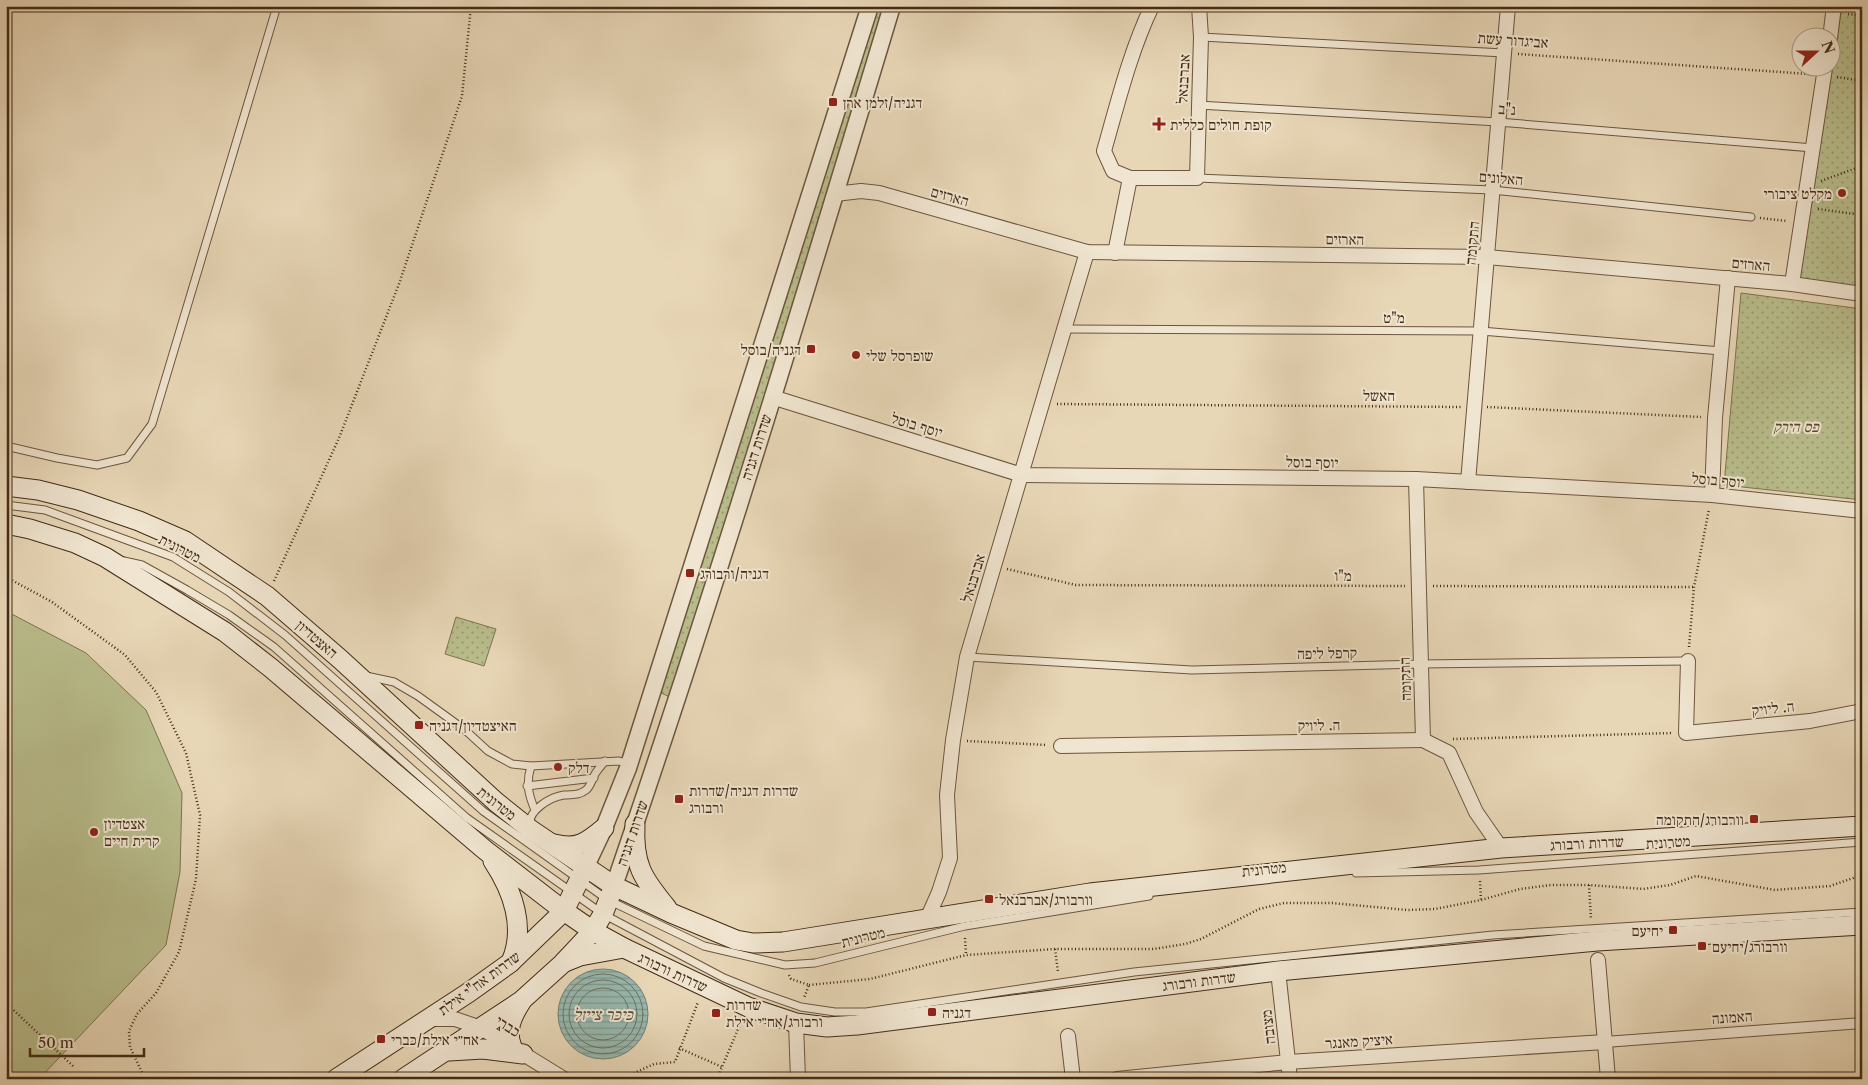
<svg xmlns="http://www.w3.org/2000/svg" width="1868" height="1085" viewBox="0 0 1868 1085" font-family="'Libre Caslon Text','Frank Ruhl Libre',serif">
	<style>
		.grass { fill: #b9bd8c; stroke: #7e7450 }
		.park { fill: url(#park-dots); stroke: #7e7450 }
		.water { fill: url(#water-rules); stroke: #758072 }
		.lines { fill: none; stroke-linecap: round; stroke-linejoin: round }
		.shore { stroke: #6d7262; stroke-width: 1 }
		.service-casing { stroke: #6c563e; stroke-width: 9 }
		.pedestrian-casing { stroke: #6c563e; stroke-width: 12 }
		.minor-casing { stroke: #6c563e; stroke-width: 16 }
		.tertiary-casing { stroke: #6c563e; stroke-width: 19 }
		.secondary-casing { stroke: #432b15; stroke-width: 21 }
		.path { stroke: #432b15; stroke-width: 2.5; stroke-dasharray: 1 2.5; stroke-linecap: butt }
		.service { stroke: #f0e5d0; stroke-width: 7 }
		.pedestrian { stroke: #f0e5d0; stroke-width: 10 }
		.minor { stroke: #f0e5d0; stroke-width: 14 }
		.tertiary { stroke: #f0e5d0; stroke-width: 16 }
		.secondary { stroke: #f0e5d0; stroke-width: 19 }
		.poi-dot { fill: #8f2418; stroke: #f0e5d0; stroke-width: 2 }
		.labels { text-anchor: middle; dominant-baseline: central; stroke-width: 4; stroke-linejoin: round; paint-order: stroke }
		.street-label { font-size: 15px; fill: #432b15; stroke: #f0e5d0 }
		.poi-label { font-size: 15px; fill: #432b15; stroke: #f0e5d0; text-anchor: start }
		.park-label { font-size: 15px; font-style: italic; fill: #5b482d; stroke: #f0e5d0 }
		.water-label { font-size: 16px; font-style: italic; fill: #584e3c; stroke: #f0e5d0 }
	</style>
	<defs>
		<pattern id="park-dots" width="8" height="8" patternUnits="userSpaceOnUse" patternTransform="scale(1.25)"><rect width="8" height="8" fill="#b9bd8c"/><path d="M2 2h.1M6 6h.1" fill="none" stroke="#989a71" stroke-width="1.8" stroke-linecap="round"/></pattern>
		<pattern id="water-rules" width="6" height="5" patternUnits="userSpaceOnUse" patternTransform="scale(1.25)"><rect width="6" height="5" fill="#97b9b0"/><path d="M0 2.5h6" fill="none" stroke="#7d978e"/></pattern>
	</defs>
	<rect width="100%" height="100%" fill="#e8d7b7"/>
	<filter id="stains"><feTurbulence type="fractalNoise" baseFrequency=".004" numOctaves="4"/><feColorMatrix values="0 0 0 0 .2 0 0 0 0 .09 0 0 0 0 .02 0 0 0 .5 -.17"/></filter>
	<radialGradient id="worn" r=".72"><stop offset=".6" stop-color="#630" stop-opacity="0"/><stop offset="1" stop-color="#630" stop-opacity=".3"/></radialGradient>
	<polygon class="grass" points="6,611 86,653 146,710 182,793 180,872 166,945 39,1079 6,1079"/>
	<g class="park">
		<polygon points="874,6 888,6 674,699 655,690"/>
		<polygon points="1842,6 1862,6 1862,249 1855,287 1799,278"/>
		<polygon points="1741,293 1862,309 1862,500 1724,485"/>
		<polygon points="456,617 496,629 484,666 445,654"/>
	</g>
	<circle class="water" cx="603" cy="1014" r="45"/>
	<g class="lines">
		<g class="shore">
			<circle cx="603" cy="1014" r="40"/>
			<circle cx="603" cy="1014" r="34"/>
			<circle cx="603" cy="1014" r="26"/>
		</g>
		<g class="service-casing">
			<g id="service">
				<polyline points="1201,37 1504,53"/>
				<polyline points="1198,105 1498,122 1813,148"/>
				<polyline points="1197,178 1492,190 1751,217"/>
				<polyline points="1065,329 1481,331 1721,351"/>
				<polyline points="6,446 57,458 97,465 127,458 152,424 277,6"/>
				<polyline points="6,505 45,510 173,557 229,592 285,635 483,811 608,900 704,946 785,965 815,963 965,926 1149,896"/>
				<polyline points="124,561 142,565 187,590 229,615 274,647 467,818 603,914 724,978 761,993 801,1007 835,1012 866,1012 1134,972 1493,935 1862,912"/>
				<polyline points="967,657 1192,670 1420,664 1688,661"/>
				<polyline points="366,676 394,682 418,696 465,730 488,751 512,764 531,766 619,761 626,763 627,767"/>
				<path d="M531,766c-5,17 -3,28 4,44"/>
				<polyline points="527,786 594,778"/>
				<path d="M530,826c-3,-15 20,-29 34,-31 9,-1 14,1 22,-5 5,-4 6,-11 9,-16 3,-5 7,-9 10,-13"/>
				<polyline points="1356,873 1479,870 1862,842"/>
			</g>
		</g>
		<g class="pedestrian-casing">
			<polyline id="pedestrian" points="1605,1042 1862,1023"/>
		</g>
		<g class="minor-casing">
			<g id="minor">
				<polyline points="1830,38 1834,6"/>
				<path d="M1130,178l-17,-7 -9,-20c14,-49 26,-99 48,-145"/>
				<polyline points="835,194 861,191 879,193 1087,252 1487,257 1792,284 1862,294"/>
				<polyline points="1115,253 1130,178 1197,178 1201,37 1199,6"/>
				<polyline points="1792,284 1825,68"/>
				<polyline points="772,397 1022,475 1416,479 1712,495 1862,511"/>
				<polyline points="1416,479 1423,740 1449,753 1476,812 1501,848"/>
				<polyline points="1468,482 1508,6"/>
				<polyline points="1712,495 1715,418 1728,278"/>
				<polyline points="1688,661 1686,733 1810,721 1862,711"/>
				<polyline points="1061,746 1423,740"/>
				<polyline points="927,919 939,892 950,858 947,795 953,740 967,657 1087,252"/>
				<polyline points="1598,960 1608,1079"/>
				<polyline points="1278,971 1290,1079"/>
				<polyline points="429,1019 455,1019 481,1028 564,1079"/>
				<polyline points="796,1023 798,1079"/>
				<polyline points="1068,1036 1073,1079"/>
				<polyline points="1117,1079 1288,1062 1605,1042"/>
			</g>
		</g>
		<g class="tertiary-casing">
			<g id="tertiary">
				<polyline points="586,866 604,828 628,768 870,6"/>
				<path d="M614,886c100,-291 189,-585 278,-880"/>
			</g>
		</g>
		<g class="secondary-casing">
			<g id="secondary">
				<polyline points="6,486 38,490 78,500 139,521 185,541 267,596 340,659 496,802 531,830 614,886 671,913 736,940 753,943 783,942 1090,893 1501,848 1862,826"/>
				<polyline points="6,524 30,529 75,543 105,557 225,632 271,668 485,850 564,911 593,931 624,948 748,1007 796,1023 827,1027 857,1025 1278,971 1597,941 1862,925"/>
				<path d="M635,824c-2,40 7,54 32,84"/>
				<path d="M554,844c23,6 32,-1 50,-16"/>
				<path d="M493,861c20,30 33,67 18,101"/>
				<polyline points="565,962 580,956 624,948"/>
				<path d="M512,1047c-7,-16 0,-31 9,-45"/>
				<polyline points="449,1051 483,1049 523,1054"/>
				<polyline points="336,1079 468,993 510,963 564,911 586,866"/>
				<polyline points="403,1079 521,1001 562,964 593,931 603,914 614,886"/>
			</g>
		</g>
		<g class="path">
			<polyline points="1782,6 1820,10"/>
			<polyline points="1848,14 1862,16"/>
			<polyline points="1518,54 1809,74"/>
			<polyline points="1837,77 1862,81"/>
			<polyline points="1821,181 1862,166"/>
			<polyline points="1818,209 1862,215"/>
			<polyline points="1760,218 1787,221"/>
			<polyline points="1057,404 1462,407"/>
			<polyline points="1487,407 1701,417"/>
			<polyline points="1007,569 1076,585 1405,586"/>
			<polyline points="6,577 52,602 125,655 156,692 186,753 200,815 196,879 179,952 156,993 137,1014 129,1031 130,1047 145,1079"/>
			<polyline points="274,581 339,438 399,284 462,96 471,6"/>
			<polyline points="1433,586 1694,587"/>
			<polyline points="1689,647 1694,587 1709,509"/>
			<polyline points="1453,739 1672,733"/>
			<polyline points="967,741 1047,745"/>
			<polyline points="1480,881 1481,900"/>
			<polyline points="1589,885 1591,919"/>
			<polyline points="965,938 966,955"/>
			<polyline points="1055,949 1058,972"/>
			<polyline points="789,975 791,979 809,985 804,998"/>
			<polyline points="809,985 870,979 966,955 1055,949 1154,949 1185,944 1201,939 1259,909 1284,903 1332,903 1407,910 1435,909 1481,900 1520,889 1551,885 1589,885 1643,889 1670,885 1696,876 1775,890 1830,886 1862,875"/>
			<polyline points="6,1003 74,1067"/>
			<polyline points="679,1048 722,1067"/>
			<polyline points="621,1079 654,1064 675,1062 698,1002"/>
			<polyline points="717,1079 741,1022"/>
		</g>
		<use href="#service" class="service"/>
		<use href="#pedestrian" class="pedestrian"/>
		<use href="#minor" class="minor"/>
		<use href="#tertiary" class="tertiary"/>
		<use href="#secondary" class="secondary"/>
	</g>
	<g class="poi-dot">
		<rect x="828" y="97" width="10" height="10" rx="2.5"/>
		<path d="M1156.5 116.5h5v5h5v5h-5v5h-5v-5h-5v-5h5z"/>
		<circle cx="1842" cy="193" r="5"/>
		<rect x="806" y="344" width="10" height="10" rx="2.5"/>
		<circle cx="856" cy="355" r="5"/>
		<rect x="685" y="568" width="10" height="10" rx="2.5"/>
		<rect x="414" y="720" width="10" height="10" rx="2.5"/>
		<circle cx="558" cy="767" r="5"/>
		<rect x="674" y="794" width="10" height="10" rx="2.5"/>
		<rect x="1749" y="814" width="10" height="10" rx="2.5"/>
		<circle cx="94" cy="832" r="5"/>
		<rect x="984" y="894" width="10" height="10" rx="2.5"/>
		<rect x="1668" y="925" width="10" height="10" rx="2.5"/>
		<rect x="1697" y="941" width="10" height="10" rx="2.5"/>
		<rect x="927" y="1007" width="10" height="10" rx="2.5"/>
		<rect x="711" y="1008" width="10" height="10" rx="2.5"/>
		<rect x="376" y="1034" width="10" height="10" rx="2.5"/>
	</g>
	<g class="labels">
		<g class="street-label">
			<text transform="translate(1513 40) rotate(4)">אביגדור עשת</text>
			<text transform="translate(1183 79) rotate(-87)">אברבנאל</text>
			<text transform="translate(1507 109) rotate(4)">נ"ב</text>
			<text transform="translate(1501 178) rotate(5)">האלונים</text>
			<text transform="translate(950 196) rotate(16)">הארזים</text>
			<text transform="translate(1345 239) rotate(1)">הארזים</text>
			<text transform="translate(1472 243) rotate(-85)">התקומה</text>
			<text transform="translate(1751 264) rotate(5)">הארזים</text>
			<text x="1394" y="317">מ"ט</text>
			<text x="1379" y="395">האשל</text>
			<text transform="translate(917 425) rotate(17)">יוסף בוסל</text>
			<text transform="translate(756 447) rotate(-72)">שדרות דגניה</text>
			<text transform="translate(1312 462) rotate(1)">יוסף בוסל</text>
			<text transform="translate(1718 480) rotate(5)">יוסף בוסל</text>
			<text transform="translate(180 548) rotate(27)">מטרונית</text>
			<text x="1343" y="575">מ"ו</text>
			<text transform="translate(973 578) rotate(-73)">אברבנאל</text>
			<text transform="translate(317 639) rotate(41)">האצטדיון</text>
			<text transform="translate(1327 653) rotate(-1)">קרפל ליפה</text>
			<text transform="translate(1405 679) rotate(-92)">התקומה</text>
			<text transform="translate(1773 708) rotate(-6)">ה. ליויק</text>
			<text transform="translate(1319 725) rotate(-1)">ה. ליויק</text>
			<text transform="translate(497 803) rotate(38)">מטרונית</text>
			<text transform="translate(632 833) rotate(-71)">שדרות דגניה</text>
			<text transform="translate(1668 842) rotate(-4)">מטרונית</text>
			<text transform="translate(1587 843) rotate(-3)">שדרות ורבורג</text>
			<text transform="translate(1264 869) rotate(-6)">מטרונית</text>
			<text transform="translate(863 937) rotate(-14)">מטרונית</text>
			<text transform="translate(673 972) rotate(25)">שדרות ורבורג</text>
			<text transform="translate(1199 981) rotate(-7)">שדרות ורבורג</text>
			<text transform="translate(479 983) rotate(-36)">שדרות אח"י אילת</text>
			<text transform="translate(1732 1017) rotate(-4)">האמונה</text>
			<text transform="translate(508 1026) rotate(32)">כברי</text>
			<text transform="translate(1268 1027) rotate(-97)">מצובה</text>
			<text transform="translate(1359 1041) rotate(-4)">איציק מאנגר</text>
		</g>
		<g class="poi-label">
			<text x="843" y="102">דגניה/זלמן ארן</text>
			<text x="1170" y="124">קופת חולים כללית</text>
			<text x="1832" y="193" text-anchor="end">מקלט ציבורי</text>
			<text x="801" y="349" text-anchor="end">דגניה/בוסל</text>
			<text x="866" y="355">שופרסל שלי</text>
			<text x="700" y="573">דגניה/ורבורג</text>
			<text x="429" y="725">האיצטדיון/דגניה</text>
			<text x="568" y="767">דלק</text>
			<text x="689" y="790">שדרות דגניה/שדרות<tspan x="689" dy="17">ורבורג</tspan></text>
			<text x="1744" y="819" text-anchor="end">וורבורג/התקומה</text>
			<text x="104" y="823">אצטדיון<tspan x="104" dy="17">קרית חיים</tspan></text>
			<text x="999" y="899">וורבורג/אברבנאל</text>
			<text x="1663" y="930" text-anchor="end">יחיעם</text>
			<text x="1712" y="946">וורבורג/יחיעם</text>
			<text x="726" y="1004">שדרות<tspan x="726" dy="17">ורבורג/אח״י אילת</tspan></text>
			<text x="942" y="1012">דגניה</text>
			<text x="391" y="1039">אח״י אילת/כברי</text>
		</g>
		<g class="park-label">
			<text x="1796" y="426">פס הירק</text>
		</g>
		<g class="water-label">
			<text x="603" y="1014">כיכר צייזל</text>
		</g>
	</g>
	<rect width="1868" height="1085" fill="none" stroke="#e8d7b7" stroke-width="25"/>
	<rect x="8" y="8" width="1853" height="1070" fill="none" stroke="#432b15" stroke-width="2.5"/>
	<rect x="12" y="12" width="1843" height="1060" fill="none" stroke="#432b15"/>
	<g transform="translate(1816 52) rotate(69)"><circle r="24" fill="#f0e5d0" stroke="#ab9b85"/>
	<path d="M0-4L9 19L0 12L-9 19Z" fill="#8f2418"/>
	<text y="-8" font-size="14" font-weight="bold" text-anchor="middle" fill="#432b15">N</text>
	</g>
	<path d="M30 1048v8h114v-8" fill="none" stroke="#432b15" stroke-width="2.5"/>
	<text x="38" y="1048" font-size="15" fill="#432b15" stroke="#f0e5d0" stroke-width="4" paint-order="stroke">50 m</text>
	<rect width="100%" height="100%" filter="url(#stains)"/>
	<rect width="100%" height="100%" fill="url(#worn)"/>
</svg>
